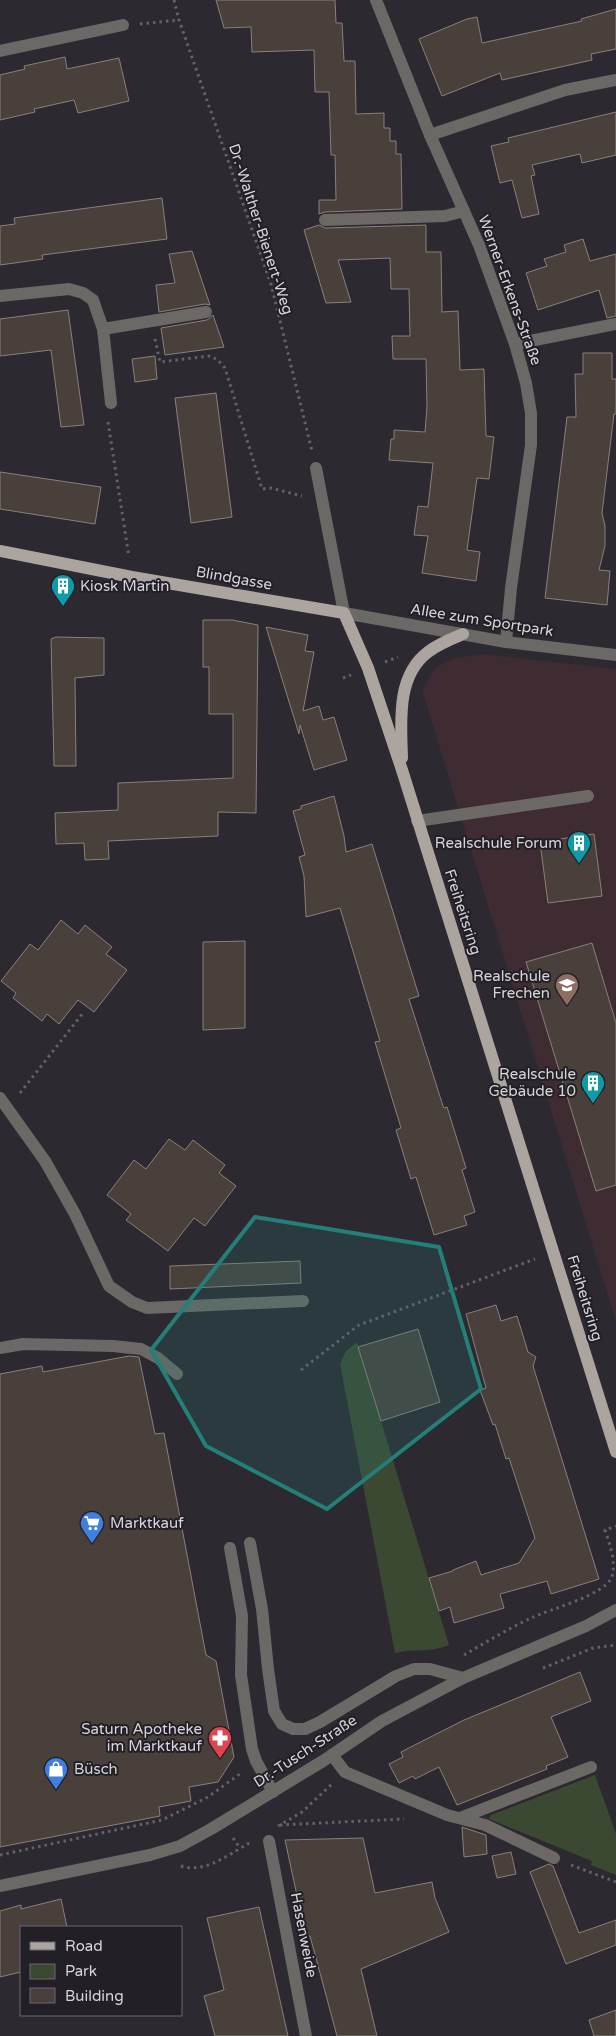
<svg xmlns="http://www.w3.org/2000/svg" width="616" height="2036" viewBox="0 0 616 2036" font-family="'Varela Round',sans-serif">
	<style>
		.education { fill: #3f2c33 }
		.green { fill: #3c4932 }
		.building { fill: #49403c; stroke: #89807b }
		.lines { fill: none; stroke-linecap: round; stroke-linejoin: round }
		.path { stroke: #646167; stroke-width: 3; stroke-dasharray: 2.5 4; stroke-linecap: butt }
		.minor { stroke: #6b6865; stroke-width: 12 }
		.major { stroke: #aca59f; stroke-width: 12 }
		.marked { fill: #238079; fill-opacity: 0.2; stroke: #238079; stroke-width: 4; stroke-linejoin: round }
		.labels { text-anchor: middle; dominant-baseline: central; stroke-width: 4; stroke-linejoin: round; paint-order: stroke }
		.street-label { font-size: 15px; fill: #d7d5d9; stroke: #221f26 }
		.poi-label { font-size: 15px; fill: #d7d5d9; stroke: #221f26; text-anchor: end }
	</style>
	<rect width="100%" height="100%" fill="#2c2930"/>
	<polygon class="education" points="483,654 616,669 616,1322 422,690 433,671 441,664 455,658"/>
	<g class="green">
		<path d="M357,1342l92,303c-20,8 -34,3 -54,8l-55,-289 6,-13z"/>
		<polygon points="595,1775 616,1834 616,1875 591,1865 592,1861 489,1819 491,1815"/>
	</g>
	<g class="building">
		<polygon points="216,0 335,0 336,23 342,23 344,61 355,61 356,114 384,113 384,128 390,128 390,141 396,141 396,154 401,154 402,209 325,212 319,214 319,200 336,200 335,155 331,155 329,92 315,92 314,50 252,52 251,27 224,28"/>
		<polygon points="616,9 616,49 591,54 592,60 502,80 500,73 442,96 419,39 467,19 477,17 482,43 582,21 581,19"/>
		<polygon points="65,57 67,69 119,58 129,101 78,113 74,100 34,109 35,112 0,120 0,75 25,69 24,66"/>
		<polygon points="616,112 616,155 582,163 580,154 532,165 535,175 531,176 539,214 522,218 512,180 500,183 491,146 509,142 508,138"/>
		<polygon points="162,198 167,239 42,255 43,259 0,265 0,226 15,224 14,218"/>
		<polygon points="319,225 325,228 426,225 426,252 441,252 442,312 458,311 460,370 484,369 486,436 494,437 489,479 477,478 467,550 480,552 476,581 422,573 428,536 414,535 418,506 428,507 433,463 389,460 391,439 394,439 394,430 425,432 427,407 426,359 393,359 392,336 410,336 409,289 391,289 390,258 338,260 351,302 326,303 304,230"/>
		<polygon points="583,239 590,261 616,254 616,316 607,318 599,290 538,310 526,273 547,266 544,259 566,252 564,245"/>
		<polygon points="192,251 210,305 205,304 159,312 156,285 175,283 169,254"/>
		<polygon points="68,310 84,425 61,427 51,350 0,356 0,319"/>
		<polygon points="213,315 224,347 165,355 161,328 207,320"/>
		<polygon points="583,353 612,353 612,379 616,379 616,414 614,414 602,513 605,526 605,546 599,570 610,571 607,605 545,598 567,417 576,417 575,374 583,374"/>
		<polygon points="155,356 157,379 135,382 132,359"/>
		<polygon points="216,393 232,517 191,523 175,398"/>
		<polygon points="0,472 101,487 95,524 0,509"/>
		<polygon points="203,620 232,620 258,625 256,813 218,812 218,836 108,841 109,859 85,860 84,843 56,844 55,813 118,810 118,783 233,778 233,714 209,714 209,667 203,667"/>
		<polygon points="266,627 308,635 305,651 314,652 303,711 319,706 323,720 334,717 347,760 314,770 300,725 299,734"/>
		<polygon points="56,637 104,638 104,675 75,678 76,766 54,766 51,639"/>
		<polygon points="334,796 344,836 346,852 372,844 419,996 409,999 443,1106 444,1108 447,1107 466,1168 462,1170 475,1212 464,1216 467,1225 434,1235 416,1177 411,1179 396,1130 401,1128 375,1042 380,1041 340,908 306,917 304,876 299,857 305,855 293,811 301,809 301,806"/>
		<polygon points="594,834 602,896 548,903 540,842"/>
		<polygon points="61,920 78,934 85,925 112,947 106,954 127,970 94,1012 78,1000 59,1024 47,1014 42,1021 13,998 16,993 1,981 30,944 38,950"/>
		<polygon points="245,941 245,1028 203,1030 203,942"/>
		<polygon points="592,943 616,1023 616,1185 596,1191 526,962"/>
		<polygon points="169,1139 185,1150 193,1140 225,1165 219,1173 236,1186 205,1226 194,1218 168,1251 126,1220 131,1214 107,1195 134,1160 146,1169"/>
		<polygon points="300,1261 301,1283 170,1289 170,1266"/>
		<polygon points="496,1305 501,1321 517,1316 528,1352 536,1357 533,1366 599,1579 551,1594 547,1581 500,1594 504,1608 454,1623 450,1607 439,1611 429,1578 453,1571 453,1570 476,1561 481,1575 519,1563 535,1538 509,1458 506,1459 495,1424 493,1425 480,1390 486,1388 466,1314"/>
		<polygon points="418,1329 440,1402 381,1421 358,1347"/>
		<polygon points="129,1356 139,1357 155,1434 164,1433 206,1655 216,1661 234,1757 218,1782 189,1787 191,1801 159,1807 160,1816 0,1847 0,1374 42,1366 43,1372"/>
		<polygon points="580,1672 591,1701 551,1717 568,1757 546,1766 547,1769 457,1805 439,1767 415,1779 413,1776 399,1783 389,1764 403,1757 401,1752 464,1720"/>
		<polygon points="462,1827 486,1835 487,1854 464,1857"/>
		<polygon points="363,1838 375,1893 432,1882 435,1898 449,1932 361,1969 377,2036 337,2036 310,1936 306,1937 285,1840"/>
		<polygon points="511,1852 516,1874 497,1878 492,1856"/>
		<polygon points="549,1864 553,1866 579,1933 616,1920 616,1945 566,1964 530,1872"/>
		<polygon points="61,1899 67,1927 21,1927 21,1972 0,1977 0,1911 21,1905 21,1909"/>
		<polygon points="259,1907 288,2036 215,2036 204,1996 224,1990 207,1918"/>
		<polygon points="616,2010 616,2036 594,2036 589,2020"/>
	</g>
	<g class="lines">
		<g class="path">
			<polyline points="174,0 179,20 271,284 312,451"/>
			<polyline points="140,24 179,20"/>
			<polyline points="155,339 160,362 210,356 218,360 225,368 262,489 271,488 302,496"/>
			<polyline points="108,422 129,557"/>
			<polyline points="385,662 398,657"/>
			<polyline points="343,678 351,675"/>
			<polyline points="20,1093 83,1013"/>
			<polyline points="301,1370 359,1325 535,1259"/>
			<path d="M464,1655c22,-13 44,-26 67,-37 19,-9 72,-22 81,-41 4,-16 -2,-32 -7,-47l11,-4"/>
			<polyline points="543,1668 593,1648 616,1645"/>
			<polyline points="280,1825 404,1819"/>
			<polyline points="278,1826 302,1812 332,1784"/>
			<polyline points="233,1838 240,1848"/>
			<polyline points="0,1855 162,1820 208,1797 241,1773"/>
			<polyline points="571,1865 616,1882"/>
			<path d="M181,1866c24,8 50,-13 70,-24"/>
		</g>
		<g class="minor">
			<polyline points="376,0 430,135 479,245 515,344 526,383 531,413 531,445 511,588 506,642"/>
			<polyline points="0,51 123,25"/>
			<polyline points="430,135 565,90 616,80"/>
			<polyline points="325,220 445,216 464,211"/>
			<polyline points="0,296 69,289 83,293 93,300 103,329 111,403"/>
			<polyline points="103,329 206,312"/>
			<polyline points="515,344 616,324"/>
			<polyline points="316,468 344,613 506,642 616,655"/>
			<polyline points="417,821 588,796"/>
			<polyline points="0,1098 45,1161 75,1214 109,1286 132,1302 147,1308 303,1301"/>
			<polyline points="0,1348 23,1344 113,1346 141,1349 158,1358 177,1374"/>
			<polyline points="250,1543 262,1609 268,1669 274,1711 282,1724 293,1729 305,1729 320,1722 396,1676 414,1669 430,1669 463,1678"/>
			<polyline points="230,1548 242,1616 241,1675 252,1749 256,1761 273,1792"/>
			<polyline points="332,1755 345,1772 447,1815 485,1825 554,1858"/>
			<polyline points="460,1818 591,1767"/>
			<polyline points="269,1841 306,2036"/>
			<polyline points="0,1886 150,1855 180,1846 211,1829 323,1761 382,1721 463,1678 586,1626 616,1610"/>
		</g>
		<g class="major">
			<polyline points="0,551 132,577 344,613 368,668 402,770 616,1452"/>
			<path d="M402,758c-1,-36 -6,-82 26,-106 10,-8 23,-13 35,-18"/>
		</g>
	</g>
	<path class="marked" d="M255,1217l184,30 42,142 -154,120 -121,-63 -55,-96z"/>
	<defs>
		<g id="building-pin" transform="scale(1.25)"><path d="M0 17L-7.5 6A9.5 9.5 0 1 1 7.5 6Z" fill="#0f9aa8" stroke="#221f26"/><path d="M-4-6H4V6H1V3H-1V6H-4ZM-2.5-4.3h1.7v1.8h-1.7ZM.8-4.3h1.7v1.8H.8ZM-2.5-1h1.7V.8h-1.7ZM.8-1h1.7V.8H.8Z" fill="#fff"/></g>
		<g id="school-pin" transform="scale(1.25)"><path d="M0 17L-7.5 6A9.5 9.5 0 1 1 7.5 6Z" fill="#8d6e63" stroke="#221f26"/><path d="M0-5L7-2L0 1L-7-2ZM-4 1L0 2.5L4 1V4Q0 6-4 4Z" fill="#fff"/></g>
		<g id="supermarket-pin" transform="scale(1.25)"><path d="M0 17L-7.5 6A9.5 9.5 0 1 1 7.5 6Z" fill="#3f7fe0" stroke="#221f26"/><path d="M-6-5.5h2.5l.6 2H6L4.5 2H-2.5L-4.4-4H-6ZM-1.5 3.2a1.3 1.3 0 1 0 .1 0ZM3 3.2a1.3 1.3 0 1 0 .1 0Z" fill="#fff"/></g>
		<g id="pharmacy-pin" transform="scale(1.25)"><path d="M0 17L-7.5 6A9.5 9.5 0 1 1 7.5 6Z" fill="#e0444e" stroke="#221f26"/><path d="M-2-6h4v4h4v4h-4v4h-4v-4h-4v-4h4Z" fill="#fff"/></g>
		<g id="shop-pin" transform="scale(1.25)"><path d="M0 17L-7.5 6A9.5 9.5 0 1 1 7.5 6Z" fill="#3f7fe0" stroke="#221f26"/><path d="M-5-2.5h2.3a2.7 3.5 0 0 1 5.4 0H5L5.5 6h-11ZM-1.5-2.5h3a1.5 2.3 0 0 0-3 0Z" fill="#fff"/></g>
	</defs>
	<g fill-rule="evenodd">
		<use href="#building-pin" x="63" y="586"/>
		<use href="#building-pin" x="579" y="843"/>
		<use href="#school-pin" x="567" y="985"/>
		<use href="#building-pin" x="593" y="1083"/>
		<use href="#supermarket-pin" x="92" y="1523"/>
		<use href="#pharmacy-pin" x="220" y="1738"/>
		<use href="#shop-pin" x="56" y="1769"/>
	</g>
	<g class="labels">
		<g class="street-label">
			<text transform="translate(261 229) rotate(72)">Dr.-Walther-Bienert-Weg</text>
			<text transform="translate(510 290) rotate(70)">Werner-Erkens-Straße</text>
			<text transform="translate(234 578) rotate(10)">Blindgasse</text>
			<text transform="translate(482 620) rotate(9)">Allee zum Sportpark</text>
			<text transform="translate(463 912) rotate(72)">Freiheitsring</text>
			<text transform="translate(585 1298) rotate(73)">Freiheitsring</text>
			<text transform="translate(305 1751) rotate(-33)">Dr.-Tusch-Straße</text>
			<text transform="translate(304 1935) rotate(79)">Hasenweide</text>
		</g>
		<g class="poi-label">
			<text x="80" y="586" text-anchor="start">Kiosk Martin</text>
			<text x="562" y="843">Realschule Forum</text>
			<text x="550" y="976">Realschule<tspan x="550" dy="17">Frechen</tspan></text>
			<text x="576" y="1074">Realschule<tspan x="576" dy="17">Gebäude 10</tspan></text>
			<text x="110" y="1523" text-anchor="start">Marktkauf</text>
			<text x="202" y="1729">Saturn Apotheke<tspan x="202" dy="17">im Marktkauf</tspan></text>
			<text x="74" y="1769" text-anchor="start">Büsch</text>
		</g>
	</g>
	<rect x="20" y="1926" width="162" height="90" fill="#221f26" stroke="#6a686e"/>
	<rect x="30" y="1942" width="25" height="8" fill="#aca59f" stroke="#6a686e"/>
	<text x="65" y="1951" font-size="15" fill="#d7d5d9">Road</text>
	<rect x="30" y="1964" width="25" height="15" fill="#3c4932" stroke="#6a686e"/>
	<text x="65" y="1976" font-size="15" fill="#d7d5d9">Park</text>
	<rect x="30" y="1988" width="25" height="15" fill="#49403c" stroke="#6a686e"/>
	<text x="65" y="2001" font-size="15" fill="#d7d5d9">Building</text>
</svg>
